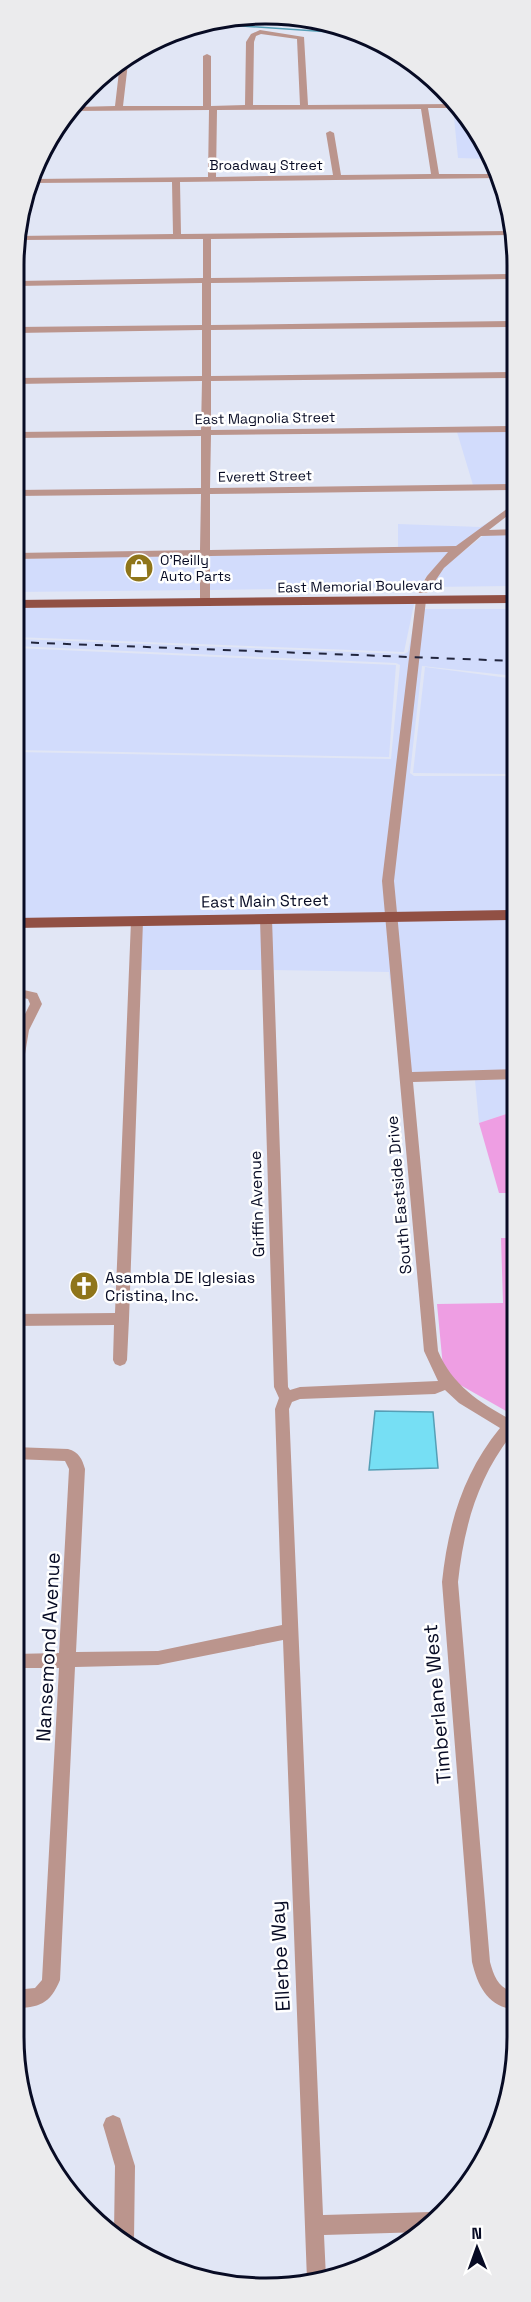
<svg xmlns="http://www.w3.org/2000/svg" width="531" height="2302" viewBox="0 0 531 2302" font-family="'Space Grotesk',sans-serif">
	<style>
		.built { fill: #d2dcfc }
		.green { fill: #ee9ee3 }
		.water { fill: #76dff4; stroke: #559fb6; stroke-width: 1.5 }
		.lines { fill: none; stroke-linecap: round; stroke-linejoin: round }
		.stream { stroke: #559fb6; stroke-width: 1.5 }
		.minor { fill: #bb958d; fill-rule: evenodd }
		.major { fill: #915044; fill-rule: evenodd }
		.rail { stroke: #21253d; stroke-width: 2; stroke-dasharray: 8 8; stroke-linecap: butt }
		.labels { text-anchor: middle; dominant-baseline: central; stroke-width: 5; stroke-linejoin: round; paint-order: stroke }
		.far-street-label { font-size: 14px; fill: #070b24; stroke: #fff }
		.far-poi-label { font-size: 14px; fill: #070b24; stroke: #fff; text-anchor: start }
		.street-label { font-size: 16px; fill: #070b24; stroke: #fff }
		.poi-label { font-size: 16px; fill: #070b24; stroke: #fff; text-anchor: start }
		.near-street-label { font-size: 20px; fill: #070b24; stroke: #fff }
		.rim { fill: none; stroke: #070b24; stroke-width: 3 }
	</style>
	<rect width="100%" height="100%" fill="#e1e6f5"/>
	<g class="built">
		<polygon points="453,107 458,107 492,154 498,174 491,174 490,159 458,158"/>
		<polygon points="515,431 515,484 473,485 457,432"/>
		<polygon points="493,520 457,547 398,548 398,524 480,527"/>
		<polygon points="484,535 515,535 515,586 430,587 445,566"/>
		<polygon points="451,552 426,577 421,587 210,590 210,555"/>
		<polygon points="202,555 201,590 15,592 15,559"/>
		<polygon points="414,604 404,652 15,637 15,608"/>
		<polygon points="424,609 515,609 515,676 422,666 410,773 414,776 515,776 515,911 395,914 393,881"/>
		<polygon points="415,618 385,914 15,919 15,752 391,759 400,665 396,663 15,646 15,639 404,654 408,652"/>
		<polygon points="15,648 396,665 389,757 15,750"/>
		<polygon points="425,667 515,679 515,774 413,773"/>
		<polygon points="515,919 515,1070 411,1073 396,921"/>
		<polygon points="386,921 401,1072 389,972 273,970 271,922"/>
		<polygon points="261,922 263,970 140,970 141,925"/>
		<polygon points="515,1079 515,1111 479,1123 475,1080"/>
	</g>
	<g class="green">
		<polygon points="515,1111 515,1193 499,1193 479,1123"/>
		<polygon points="501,1238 515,1238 515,1416 448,1378 443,1367 437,1304 503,1303"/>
	</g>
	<polygon class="water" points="375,1411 433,1412 438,1468 369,1470"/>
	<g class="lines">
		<polyline class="stream" points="198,23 359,34"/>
		<g class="minor">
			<path d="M260,30l44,7 4,68 148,-1 2,4h-30l11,66h58l2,4 -319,4 1,52 334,-3v4l-304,4v39l304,-4v5l-304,4v42l304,-4v6l-304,3v46l304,-4v6l-304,3v49l304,-4v6l-304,3 -1,53 305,-4v6l-305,4v56l246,-4 59,-43v7l-26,20 26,-1v6l-34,1 -37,32 -17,25h-8l-1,-2 9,-15 21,-24 -238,4v46l-5,3 -5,-3v-46l-185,3v-6l185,-3 1,-56 -186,2v-6l186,-2v-52l-186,2v-6l186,-2 1,-49 -186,3v-6l186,-2v-46l-186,3v-6l186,-2v-42l-186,3v-5l187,-3v-39l-187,1v-4l157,-2 -1,-52 -140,1 2,-4 174,-2 1,-67 -137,1 4,-4 39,-1 5,-43 4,-2 4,2 -5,43h80v-50l4,-2 4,2v50l34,-1 1,-63 5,-8zM261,34l36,5 3,66h-47l1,-63 2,-6zM421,109l10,65 -90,1 -7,-42 -4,-2 -4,2 7,42 -117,2 1,-67z"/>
			<path d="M103,76l4,2c-3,4 -8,8 -13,8z"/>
			<path d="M421,597l5,3 -32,281 18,191 103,-3v10l-102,3 25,269c15,36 44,53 77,71v13l-3,-1c-35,45 -48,93 -54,148l32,380c4,15 9,27 25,30v18c-27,-4 -37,-23 -43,-48l-30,-380c6,-57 21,-109 58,-154l-41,-25 -14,-13 -10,4 -135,5 -8,3 -3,7 34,806 108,-3 7,3 -15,17 -99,3 2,43 -19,2 -24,-640 -125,25 -83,2 -15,313c-10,24 -21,28 -46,28v-18l21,-2 7,-8 17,-312h-45v-14l45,-1 10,-184 -4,-8 -51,-2v-12l54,2c11,3 14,10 17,20l-9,183 82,-1 124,-26 -7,-216 4,-11 -5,-11 -14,-468 6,-4 6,4 16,468 2,3 10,-3 138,-6 -14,-30 -42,-470 34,-281z"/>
			<polygon points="137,917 143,921 129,1319 127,1360 125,1364 120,1366 115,1364 113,1360 114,1325 14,1326 14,1314 115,1313 131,921"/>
			<polygon points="15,988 37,993 42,1004 29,1030 24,1060 20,1069 15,1071 17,1030 30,1004 28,999 15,996"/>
			<polygon points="113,2115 120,2118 135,2166 134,2239 131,2245 114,2232 115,2166 103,2125 106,2118"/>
		</g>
		<g class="major">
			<polygon points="515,595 515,603 15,608 15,600"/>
			<polygon points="515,910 515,920 15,928 15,918"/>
		</g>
		<polyline class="rail" points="15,642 515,661"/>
	</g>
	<defs>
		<g id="shop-disc" transform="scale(1.5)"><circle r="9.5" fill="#8f751a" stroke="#fff"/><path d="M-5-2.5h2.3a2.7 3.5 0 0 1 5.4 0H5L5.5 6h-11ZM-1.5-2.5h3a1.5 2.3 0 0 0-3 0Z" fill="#fff"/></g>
		<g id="church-disc" transform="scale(1.5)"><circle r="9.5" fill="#8f751a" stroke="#fff"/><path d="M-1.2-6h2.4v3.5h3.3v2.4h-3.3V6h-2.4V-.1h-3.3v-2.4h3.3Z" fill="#fff"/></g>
	</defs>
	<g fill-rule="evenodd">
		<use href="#shop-disc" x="139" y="568"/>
		<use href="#church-disc" x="84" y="1286"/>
	</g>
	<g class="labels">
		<g class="far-street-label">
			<text x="266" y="165">Broadway Street</text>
			<text transform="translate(265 418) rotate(-1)">East Magnolia Street</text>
			<text transform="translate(265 476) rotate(-1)">Everett Street</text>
			<text transform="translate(360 586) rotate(-1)">East Memorial Boulevard</text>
		</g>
		<g class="far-poi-label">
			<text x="160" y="560">O'Reilly<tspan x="160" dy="16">Auto Parts</tspan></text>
		</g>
		<g class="street-label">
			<text transform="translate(265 901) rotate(-1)">East Main Street</text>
			<text transform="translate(399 1195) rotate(-95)">South Eastside Drive</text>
			<text transform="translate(257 1204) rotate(-92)">Griffin Avenue</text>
		</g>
		<g class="poi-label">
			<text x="105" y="1277">Asambla DE Iglesias<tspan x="105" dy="18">Cristina, Inc.</tspan></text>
		</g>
		<g class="near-street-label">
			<text transform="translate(48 1647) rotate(-87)">Nansemond Avenue</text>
			<text transform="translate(437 1704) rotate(-95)">Timberlane West</text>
			<text transform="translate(280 1956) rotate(-93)">Ellerbe Way</text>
		</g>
	</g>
	<path d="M0 0H531V2302H0ZM265 24H266A241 241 0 0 1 507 265V2037A241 241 0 0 1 266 2278H265A241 241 0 0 1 24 2037V265A241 241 0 0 1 265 24Z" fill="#ebebed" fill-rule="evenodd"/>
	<path class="rim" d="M265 24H266A241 241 0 0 1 507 265V2037A241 241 0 0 1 266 2278H265A241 241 0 0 1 24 2037V265A241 241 0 0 1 265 24Z"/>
	<g transform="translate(477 2248) rotate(359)" stroke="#ffffff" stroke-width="4.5" paint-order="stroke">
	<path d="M0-4.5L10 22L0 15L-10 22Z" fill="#070b24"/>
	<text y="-9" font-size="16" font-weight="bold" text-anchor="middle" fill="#070b24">N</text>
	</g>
</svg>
